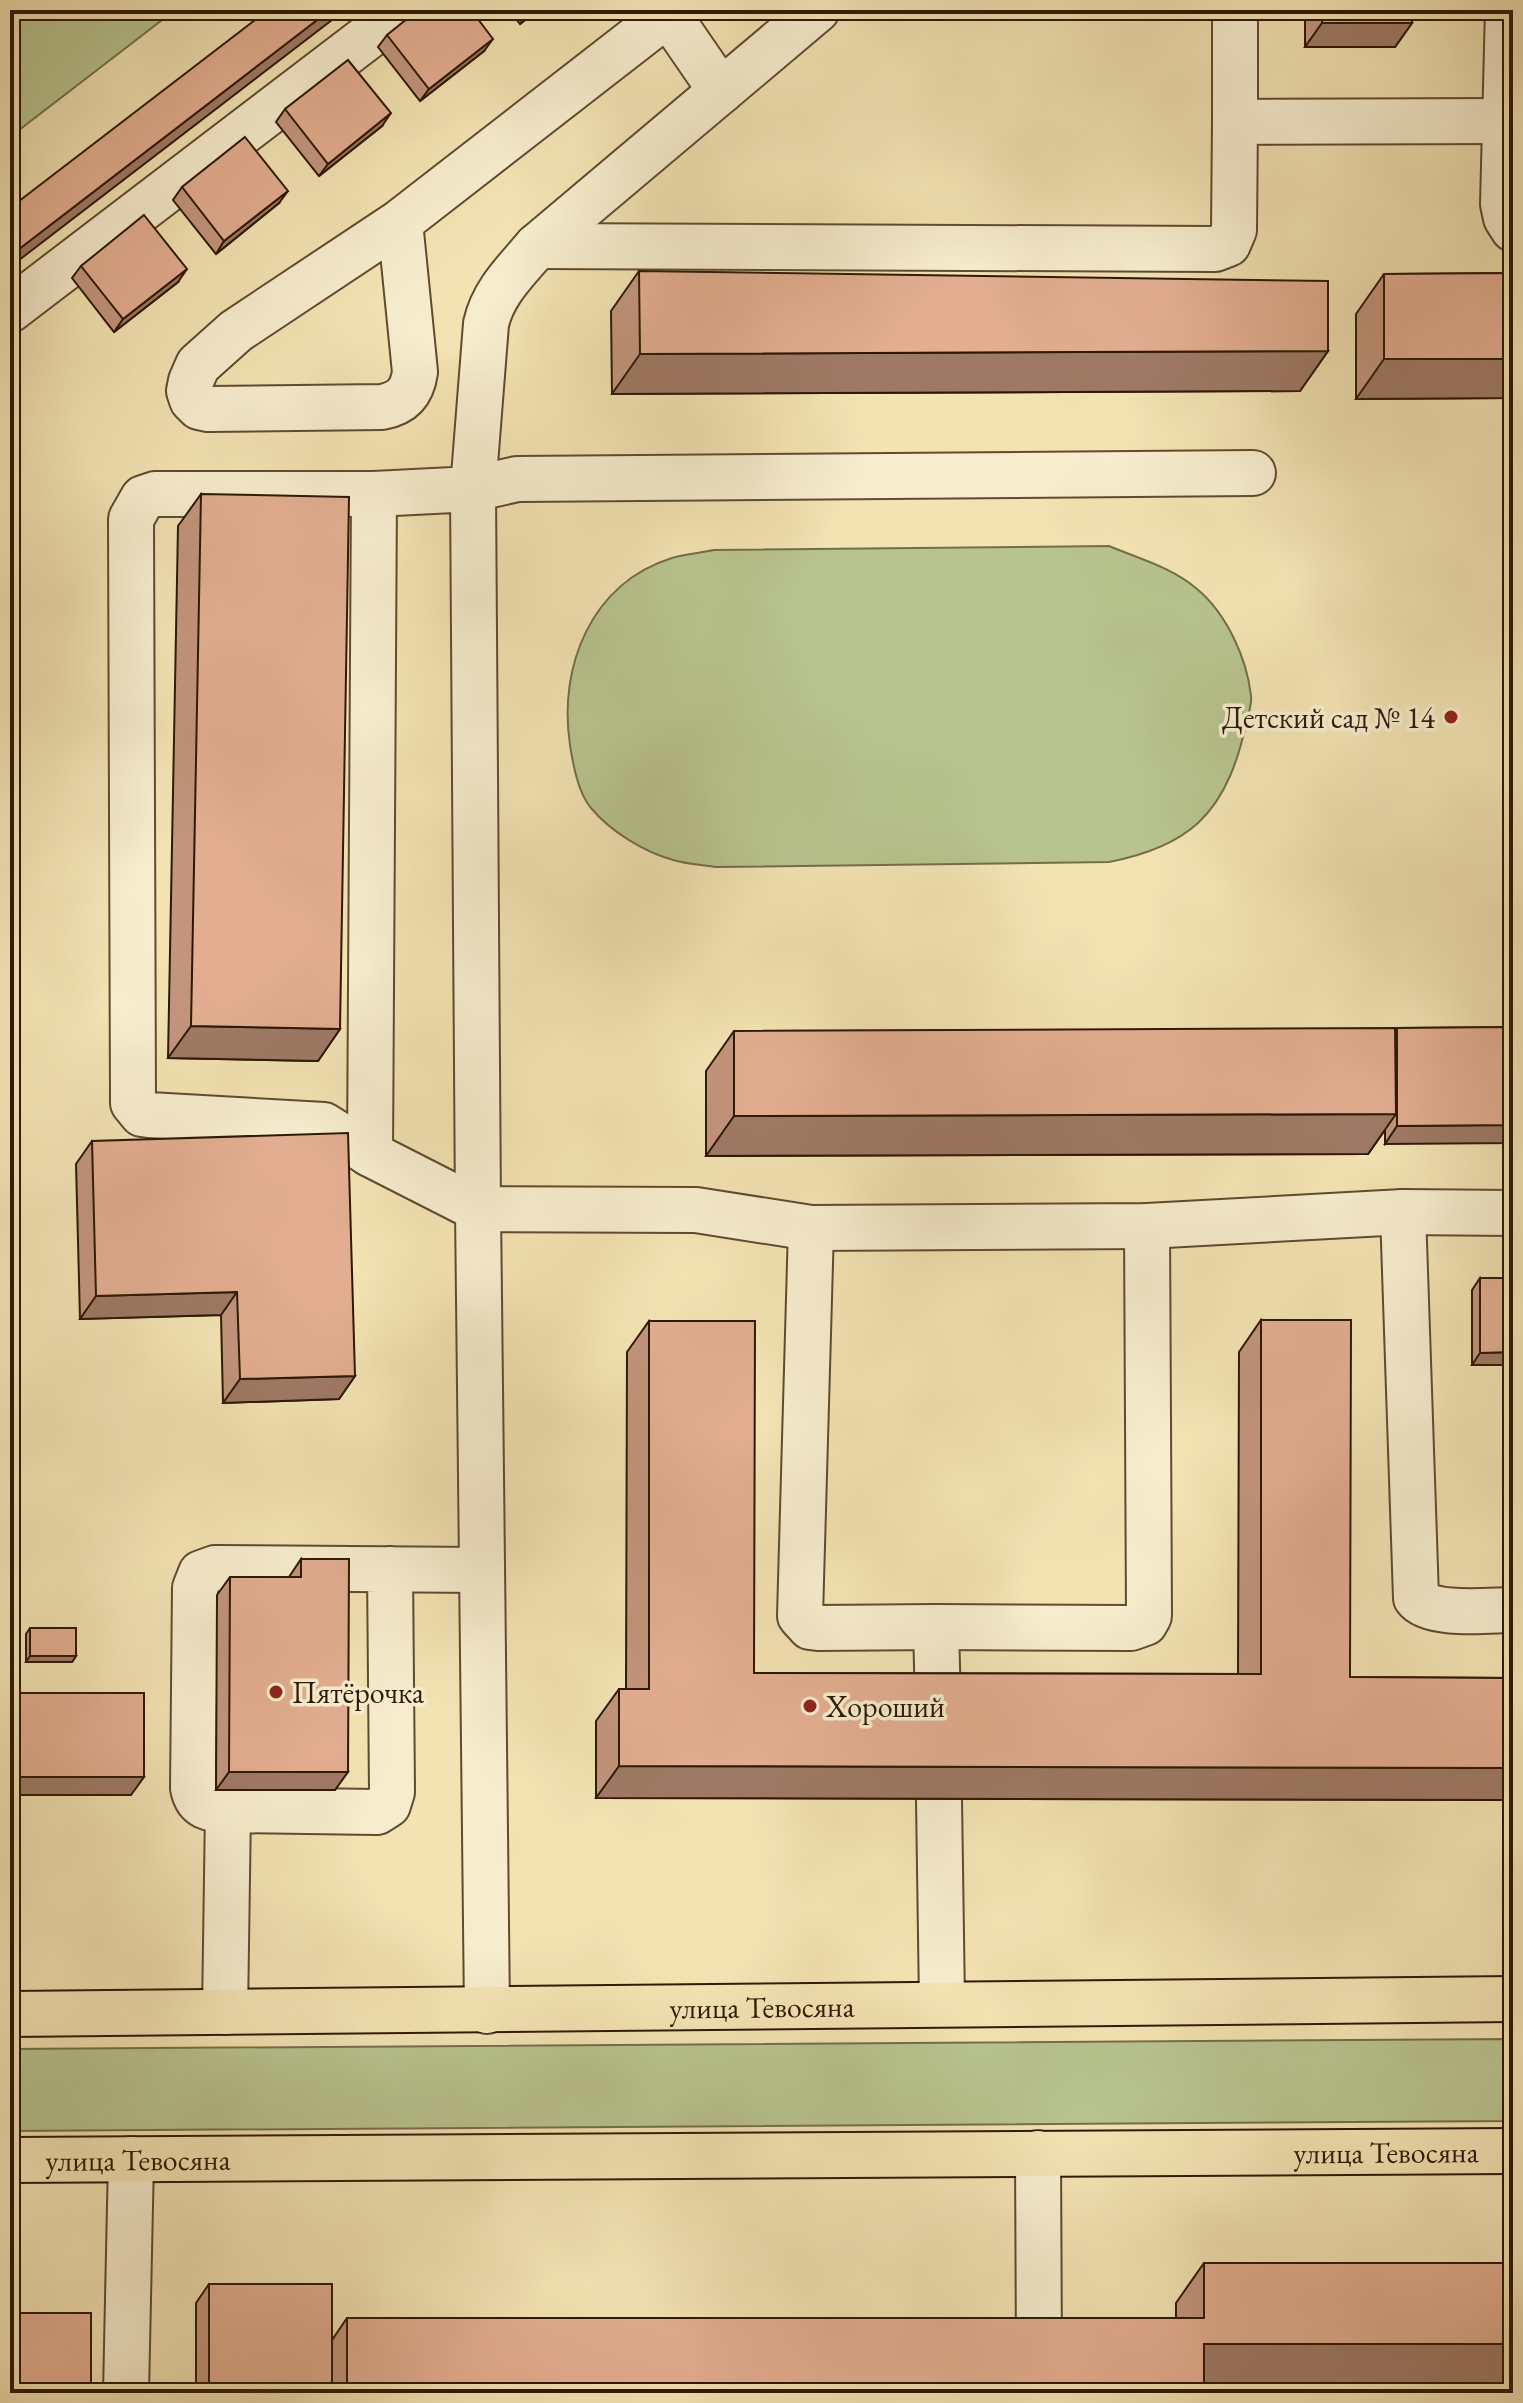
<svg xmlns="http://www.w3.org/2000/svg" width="1523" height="2403" viewBox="0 0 1523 2403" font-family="'EB Garamond',serif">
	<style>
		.green { fill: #b8c48f; stroke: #736e4a; stroke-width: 2 }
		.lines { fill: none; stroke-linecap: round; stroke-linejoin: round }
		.minor-casing { stroke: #5f4b30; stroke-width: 48 }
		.major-casing { stroke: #2e1805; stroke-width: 48 }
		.minor { stroke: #f7edce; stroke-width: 44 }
		.major { stroke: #f3e3b3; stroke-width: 44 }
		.wall { fill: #c2957c; stroke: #2e1805; stroke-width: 2 }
		.shaded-wall { fill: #9e7965; stroke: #2e1805; stroke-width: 2 }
		.building { fill: #e2ad90; stroke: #2e1805; stroke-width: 2 }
		.poi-dot { fill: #8f2418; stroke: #f7edce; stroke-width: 3 }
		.labels { text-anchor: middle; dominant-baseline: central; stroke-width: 7; stroke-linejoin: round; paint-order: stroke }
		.poi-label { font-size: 30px; fill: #2e1805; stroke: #f7edce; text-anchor: start }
		.street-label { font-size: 30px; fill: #2e1805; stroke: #f7edce }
	</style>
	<rect width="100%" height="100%" fill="#f3e3b3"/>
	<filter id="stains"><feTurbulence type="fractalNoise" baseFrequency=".0025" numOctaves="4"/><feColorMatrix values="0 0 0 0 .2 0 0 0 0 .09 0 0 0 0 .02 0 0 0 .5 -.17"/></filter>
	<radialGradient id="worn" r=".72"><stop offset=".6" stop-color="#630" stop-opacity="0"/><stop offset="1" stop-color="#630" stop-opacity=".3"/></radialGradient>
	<g class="green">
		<polygon points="10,10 175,10 10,137"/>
		<path d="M1109,546c31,13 62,21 88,43 29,24 50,69 54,107 1,7 -2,16 -4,24 -8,37 -20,76 -49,103 -24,22 -58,33 -89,39l-393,5c-14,-2 -29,-3 -43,-7 -29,-8 -63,-29 -82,-52 -13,-15 -18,-44 -21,-63 -12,-78 21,-162 102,-187 13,-4 28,-5 42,-8z"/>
		<polygon points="1513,2039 1513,2121 10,2131 10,2049"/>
	</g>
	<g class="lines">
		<g class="minor-casing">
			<g id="minor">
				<path d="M817,10l-280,236c-21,25 -44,46 -51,78l-13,165 5,720 -108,-55 4,-660 99,-5 44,-10 736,-6"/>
				<polyline points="1235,10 1235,122 1506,121"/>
				<polyline points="1508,10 1503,204 1506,218 1513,229"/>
				<polyline points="668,14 721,91"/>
				<path d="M400,222l15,150c-3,21 -12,31 -33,35l-174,2 -9,-2 -7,-7 -3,-9 2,-10 7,-16 38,-34 164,-109 273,-212"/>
				<polyline points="537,246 1215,249 1228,244 1234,230 1235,122"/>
				<polyline points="10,310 403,10"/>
				<polyline points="370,1154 324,1125 149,1115 142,1114 133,1103 131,519 143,498 155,494 374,494"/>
				<path d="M1403,1212l13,386c14,19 74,12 97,12"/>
				<polyline points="811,1228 800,1616 810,1627 818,1628 936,1627 938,1705"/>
				<path d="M390,1569l2,223 -4,13 -11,7 -149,-2c-19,-1 -31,-2 -35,-22l2,-200 6,-15 14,-5 267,2"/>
				<polyline points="936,1627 1131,1628 1145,1623 1149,1616 1147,1226"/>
				<polyline points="939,1800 942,2003"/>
				<polyline points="487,2011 478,1209 696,1210 811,1228 1147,1226 1403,1212 1513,1213"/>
				<polyline points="225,2012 228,1810"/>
				<polyline points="1038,2153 1039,2358"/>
				<polyline points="126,2393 131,2159"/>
			</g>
		</g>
		<g class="major-casing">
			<g id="major">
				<path id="s1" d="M10,2014l1503,-15"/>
				<path id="s2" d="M10,2160l1503,-9"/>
			</g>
		</g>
		<use href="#minor" class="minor"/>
		<use href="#major" class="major"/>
	</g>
	<g class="wall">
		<polygon points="509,10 538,10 520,24"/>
		<polygon points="1305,10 1412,10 1412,23 1395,47 1305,47"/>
		<polygon points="387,35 484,51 420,101 378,47"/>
		<polygon points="285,109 382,126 319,176 276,122"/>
		<polygon points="182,187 279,203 216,254 173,200"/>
		<polygon points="81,266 178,282 114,332 72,278"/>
		<polygon points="639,271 1328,351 1300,391 612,394 611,311"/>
		<polygon points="1513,273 1513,398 1356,399 1356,314 1384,274"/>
		<polygon points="201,494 340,1029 318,1061 168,1058 178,526"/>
		<polygon points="1513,1027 1385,1144 1385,1130 1368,1154 706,1156 706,1071 734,1031 1395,1030 1397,1028"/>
		<polygon points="92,1141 355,1376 339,1399 223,1403 221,1315 80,1319 76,1164"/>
		<polygon points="1480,1278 1513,1365 1472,1365 1472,1290"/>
		<polygon points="1261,1320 1350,1677 1513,1678 1513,1800 596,1798 596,1721 619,1689 626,1689 627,1352 649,1321 754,1673 1238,1674 1239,1352"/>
		<polygon points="301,1559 335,1790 216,1790 217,1595 230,1577 289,1577"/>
		<polygon points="30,1628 76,1656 72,1662 26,1662 26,1634"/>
		<polygon points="1204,2263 1513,2384 1204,2384 1204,2393 196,2393 196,2303 209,2284 332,2340 347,2318 1176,2318 1176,2303"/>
	</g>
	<g class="shaded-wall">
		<polygon points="330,10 345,10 10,267 10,256"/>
		<polygon points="531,10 538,10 520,24 529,11"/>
		<polygon points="1322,23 1412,23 1395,47 1305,47"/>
		<polygon points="493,39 484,51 420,101 429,89"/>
		<polygon points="391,113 382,126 319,176 328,164"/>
		<polygon points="288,191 279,203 216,254 224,241"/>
		<polygon points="187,269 178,282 114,332 123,319"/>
		<polygon points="1328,351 1300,391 612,394 640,354"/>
		<polygon points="1384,359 1513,359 1513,398 1356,399"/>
		<polygon points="191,1026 340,1029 318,1061 168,1058"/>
		<polygon points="1396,1114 1368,1154 706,1156 734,1116"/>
		<polygon points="1513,1125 1513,1143 1385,1144 1397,1126"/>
		<polygon points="237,1292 221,1315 80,1319 96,1296"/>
		<polygon points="1513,1352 1513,1365 1472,1365 1480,1353"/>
		<polygon points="355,1376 339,1399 223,1403 240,1379"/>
		<polygon points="30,1656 76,1656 72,1662 26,1662"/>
		<polygon points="619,1766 1513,1768 1513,1800 596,1798"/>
		<polygon points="229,1772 348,1772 335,1790 216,1790"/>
		<polygon points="10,1777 144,1777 131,1795 10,1795"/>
		<polygon points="1204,2344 1513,2344 1513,2384 1176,2384"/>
	</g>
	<g class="building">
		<polygon points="268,10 330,10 10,256 10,208"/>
		<polygon points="418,10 471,10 493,39 429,89 387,35"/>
		<rect x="1322" y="10" width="90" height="13"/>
		<polygon points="348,60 391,113 328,164 285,109"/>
		<polygon points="245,137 288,191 224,241 182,187"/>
		<polygon points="144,215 187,269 123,319 81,266"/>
		<polygon points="639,271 1328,281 1328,351 640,354"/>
		<polygon points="1513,273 1513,359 1384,359 1384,274"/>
		<polygon points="201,494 349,497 340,1029 191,1026"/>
		<polygon points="1513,1027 1513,1125 1397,1126 1397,1028"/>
		<polygon points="1395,1028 1396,1114 734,1116 734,1031"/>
		<polygon points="348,1133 355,1376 240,1379 237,1292 96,1296 92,1141"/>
		<polygon points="1480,1278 1513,1278 1513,1352 1480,1353"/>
		<polygon points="1261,1320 1351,1320 1350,1677 1513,1678 1513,1768 619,1766 619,1689 649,1689 649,1321 755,1321 754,1673 1261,1674"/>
		<polygon points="301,1559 349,1559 348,1772 229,1772 230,1577 301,1577"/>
		<rect x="30" y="1628" width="46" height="28"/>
		<rect x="10" y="1693" width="134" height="84"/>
		<polygon points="1204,2263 1513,2263 1513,2344 1204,2344 1204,2393 347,2393 347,2318 1204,2318"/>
		<polygon points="10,2277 15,2277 15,2313 91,2313 91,2393 10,2393"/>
		<rect x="209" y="2284" width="123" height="109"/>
	</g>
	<g class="poi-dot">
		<circle cx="1451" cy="717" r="8"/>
		<circle cx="276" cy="1692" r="8"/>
		<circle cx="810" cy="1706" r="8"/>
	</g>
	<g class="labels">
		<g class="poi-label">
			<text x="1435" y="717" text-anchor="end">Детский сад № 14</text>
			<text x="292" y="1692">Пятёрочка</text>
			<text x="826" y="1706">Хороший</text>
		</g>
		<g class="street-label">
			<text stroke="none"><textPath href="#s1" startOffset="752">улица Тевосяна</textPath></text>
			<text stroke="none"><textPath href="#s2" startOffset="1376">улица Тевосяна</textPath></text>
			<text stroke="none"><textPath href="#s2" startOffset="128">улица Тевосяна</textPath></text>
		</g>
	</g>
	<rect width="1523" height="2403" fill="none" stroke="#f3e3b3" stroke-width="40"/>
	<rect x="12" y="12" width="1499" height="2379" fill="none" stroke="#2e1805" stroke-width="4"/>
	<rect x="20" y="20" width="1483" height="2363" fill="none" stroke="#2e1805" stroke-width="2"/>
	<rect width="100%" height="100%" filter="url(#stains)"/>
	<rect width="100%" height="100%" fill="url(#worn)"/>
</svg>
